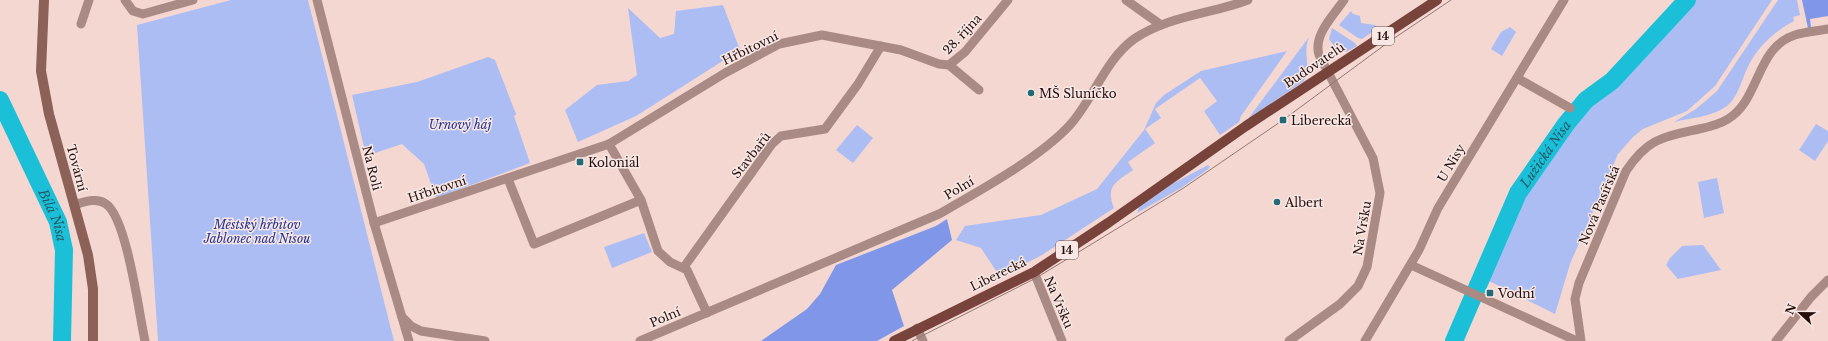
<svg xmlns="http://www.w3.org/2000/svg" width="1828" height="341" viewBox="0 0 1828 341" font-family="'Libre Baskerville',serif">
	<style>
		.green { fill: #acbdf4 }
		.forest { fill: #7f96e9 }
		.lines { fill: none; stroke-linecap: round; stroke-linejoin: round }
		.river { stroke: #1bc0d8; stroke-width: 18 }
		.street { stroke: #a98a84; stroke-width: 9 }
		.secondary { stroke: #8c6158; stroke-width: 10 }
		.primary { stroke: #77433a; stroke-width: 10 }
		.tram { stroke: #947873; stroke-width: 1 }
		.poi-dot { fill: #226a76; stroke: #f7e8e5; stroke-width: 1.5 }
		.labels { text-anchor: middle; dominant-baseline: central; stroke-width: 3; stroke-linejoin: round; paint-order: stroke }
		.shield { fill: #f7e8e5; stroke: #654f4b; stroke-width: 1 }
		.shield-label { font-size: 11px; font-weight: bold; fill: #260d09 }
		.street-label { font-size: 12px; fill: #260d09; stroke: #f7e8e5 }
		.poi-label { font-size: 12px; fill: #260d09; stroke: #f7e8e5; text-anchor: start }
		.park-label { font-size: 12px; font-style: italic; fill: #25318f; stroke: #f7e8e5 }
		.water-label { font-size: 13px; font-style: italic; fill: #205b65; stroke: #f7e8e5 }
	</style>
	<rect width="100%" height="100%" fill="#f5d7d1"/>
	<g class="green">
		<polygon points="231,0 308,0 394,341 158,341 137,25"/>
		<polygon points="1694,0 1772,0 1715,86 1687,111 1643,129 1633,137 1618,154 1570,264 1555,314 1487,280 1530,183 1585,109 1631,69"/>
		<path d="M1778,0h19l3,15 -7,2 1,4c-22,12 -38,27 -48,50 -5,12 -9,27 -19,35 -15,11 -36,12 -53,16l22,-13 21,-18z"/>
		<polygon points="723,5 740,50 636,116 578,142 565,110 597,85 628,81 637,75 628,8 660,38 674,34 676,11"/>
		<polygon points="1351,11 1353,14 1360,16 1361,23 1375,25 1378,28 1362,39 1358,38 1339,25"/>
		<polygon points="1510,27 1516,32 1502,56 1491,49 1501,32"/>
		<polygon points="1332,28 1355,43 1357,46 1346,52 1337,50 1329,39"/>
		<path d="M1309,37c-7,17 3,29 -5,44l-56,38z"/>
		<path d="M1287,51l-46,65 -2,6 -19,13 -16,-24 13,-10 -17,-23 -45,31 6,9 -16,11 10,14 -27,19 5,8c-17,12 -28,16 -19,38l-72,47 -42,22 -19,-29 -25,-8 9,-14 76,-11 56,-26 47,-59 12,-27 8,-8 37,-24z"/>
		<polygon points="488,57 495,60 516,114 514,116 530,163 436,198 424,164 402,144 366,156 352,95 417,82"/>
		<polygon points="1816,124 1828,131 1828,141 1815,161 1799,150"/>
		<polygon points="857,125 873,138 853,163 836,150"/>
		<polygon points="1208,165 1210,167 1207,170 1181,188 1137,213 1139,207 1174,183"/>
		<polygon points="1717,178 1724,213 1704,218 1698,182"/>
		<polygon points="644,233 652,252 612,268 604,247"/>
		<polygon points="1703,245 1721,270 1678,279 1666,265 1670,258 1682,246"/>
	</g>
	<g class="forest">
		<polygon points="1802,0 1828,0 1828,16 1810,19 1811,28 1808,28"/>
		<polygon points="947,219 952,240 892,290 904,326 877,341 761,341 807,309 820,294 836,265 936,226"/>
	</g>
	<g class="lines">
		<g class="river">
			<path id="s1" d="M0,100l58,122 6,28 -2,91"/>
			<path id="s2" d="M1454,341l64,-148 48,-69 20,-24 26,-19 75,-81"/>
		</g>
		<g class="street">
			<polyline points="125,0 133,11 143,14 193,0"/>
			<polyline points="317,0 374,223 409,341"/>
			<polyline points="1126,0 1161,25"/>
			<polyline points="81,24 89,0"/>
			<polyline points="949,65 965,52 1008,0"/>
			<polyline points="1517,78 1570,108"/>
			<polyline points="609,144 641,200 658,251 670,262 687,270 707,313"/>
			<polyline points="508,179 534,244 641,200"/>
			<path d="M74,205c10,-3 23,-8 32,-1 21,14 33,110 39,137"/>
			<polyline points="374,223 609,144 725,73 779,44 822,35 901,50 939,64 949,65 979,90"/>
			<polyline points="1411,265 1577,341"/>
			<polyline points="684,267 772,144 781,136 825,129 858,84 881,46"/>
			<polyline points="1034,272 1062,341"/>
			<polyline points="402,317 411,326 421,331 485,341"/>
			<polyline points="917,328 923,341"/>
			<path d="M640,341l299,-127c39,-22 100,-56 130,-88 24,-26 36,-66 65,-87 33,-23 77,-25 114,-39"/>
			<path d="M1289,341l51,-37 18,-18 9,-19 13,-74 -7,-35 -54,-103c-6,-20 14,-39 25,-55"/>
			<polyline points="1365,341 1419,250 1438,208 1564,0"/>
			<path d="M1581,341l-6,-42 4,-16 47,-112c22,-33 37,-34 73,-42 10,-2 21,-5 29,-10 32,-19 28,-72 67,-84 10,-3 22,-4 33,-6"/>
			<polyline points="1776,341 1811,297 1828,280"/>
		</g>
		<polyline class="secondary" points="44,0 41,71 49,114 88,255 93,289 93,341"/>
		<polyline class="primary" points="894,341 1034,272 1108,223 1246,126 1437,0"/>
		<polyline class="tram" points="912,341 1036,278 1182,189 1283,120 1390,41 1451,0"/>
	</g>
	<g class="poi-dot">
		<circle cx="1031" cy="93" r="4"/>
		<rect x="1279" y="116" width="8" height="8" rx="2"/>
		<rect x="576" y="158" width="8" height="8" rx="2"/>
		<circle cx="1277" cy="202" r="4"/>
		<rect x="1486" y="289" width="8" height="8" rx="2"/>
	</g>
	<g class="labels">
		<g class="shield">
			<rect x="1372" y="27" width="22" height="18" rx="3"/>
			<rect x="1056" y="241" width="22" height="18" rx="3"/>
		</g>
		<g class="shield-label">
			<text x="1383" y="36">14</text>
			<text x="1067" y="250">14</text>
		</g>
		<g class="street-label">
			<text transform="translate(962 34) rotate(-47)">28. října</text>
			<text transform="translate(750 48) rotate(-26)">Hřbitovní</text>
			<text transform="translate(1314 65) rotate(-34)">Budovatelů</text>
			<text transform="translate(751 155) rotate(-52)">Stavbařů</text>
			<text transform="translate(1451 163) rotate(-59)">U Nisy</text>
			<text transform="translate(77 168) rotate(75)">Tovární</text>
			<text transform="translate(372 168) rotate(76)">Na Roli</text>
			<text transform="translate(959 188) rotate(-31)">Polní</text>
			<text transform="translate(437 189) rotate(-18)">Hřbitovní</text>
			<text transform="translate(1599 205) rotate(-67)">Nová Pasířská</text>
			<text transform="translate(1362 228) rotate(-80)">Na Vršku</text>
			<text transform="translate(998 274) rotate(-26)">Liberecká</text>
			<text transform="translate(1059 302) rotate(67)">Na Vršku</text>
			<text transform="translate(665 317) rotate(-23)">Polní</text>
		</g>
		<g class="poi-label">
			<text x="1039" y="93">MŠ Sluníčko</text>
			<text x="1291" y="120">Liberecká</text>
			<text x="588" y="162">Koloniál</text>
			<text x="1285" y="202">Albert</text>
			<text x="1498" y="293">Vodní</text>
		</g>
		<g class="park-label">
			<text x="460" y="124">Urnový háj</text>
			<text x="257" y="224">Městský hřbitov<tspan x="257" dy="14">Jablonec nad Nisou</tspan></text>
		</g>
		<g class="water-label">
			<text stroke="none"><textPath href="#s2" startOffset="209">Lužická Nisa</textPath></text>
			<text stroke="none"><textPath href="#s1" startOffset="127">Bílá Nisa</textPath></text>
		</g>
	</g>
	<g transform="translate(1800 313) rotate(292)" stroke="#f7e8e5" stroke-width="3" paint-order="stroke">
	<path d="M0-3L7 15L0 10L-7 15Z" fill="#260d09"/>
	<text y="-6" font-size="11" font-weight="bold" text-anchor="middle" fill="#260d09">N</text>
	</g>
</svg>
